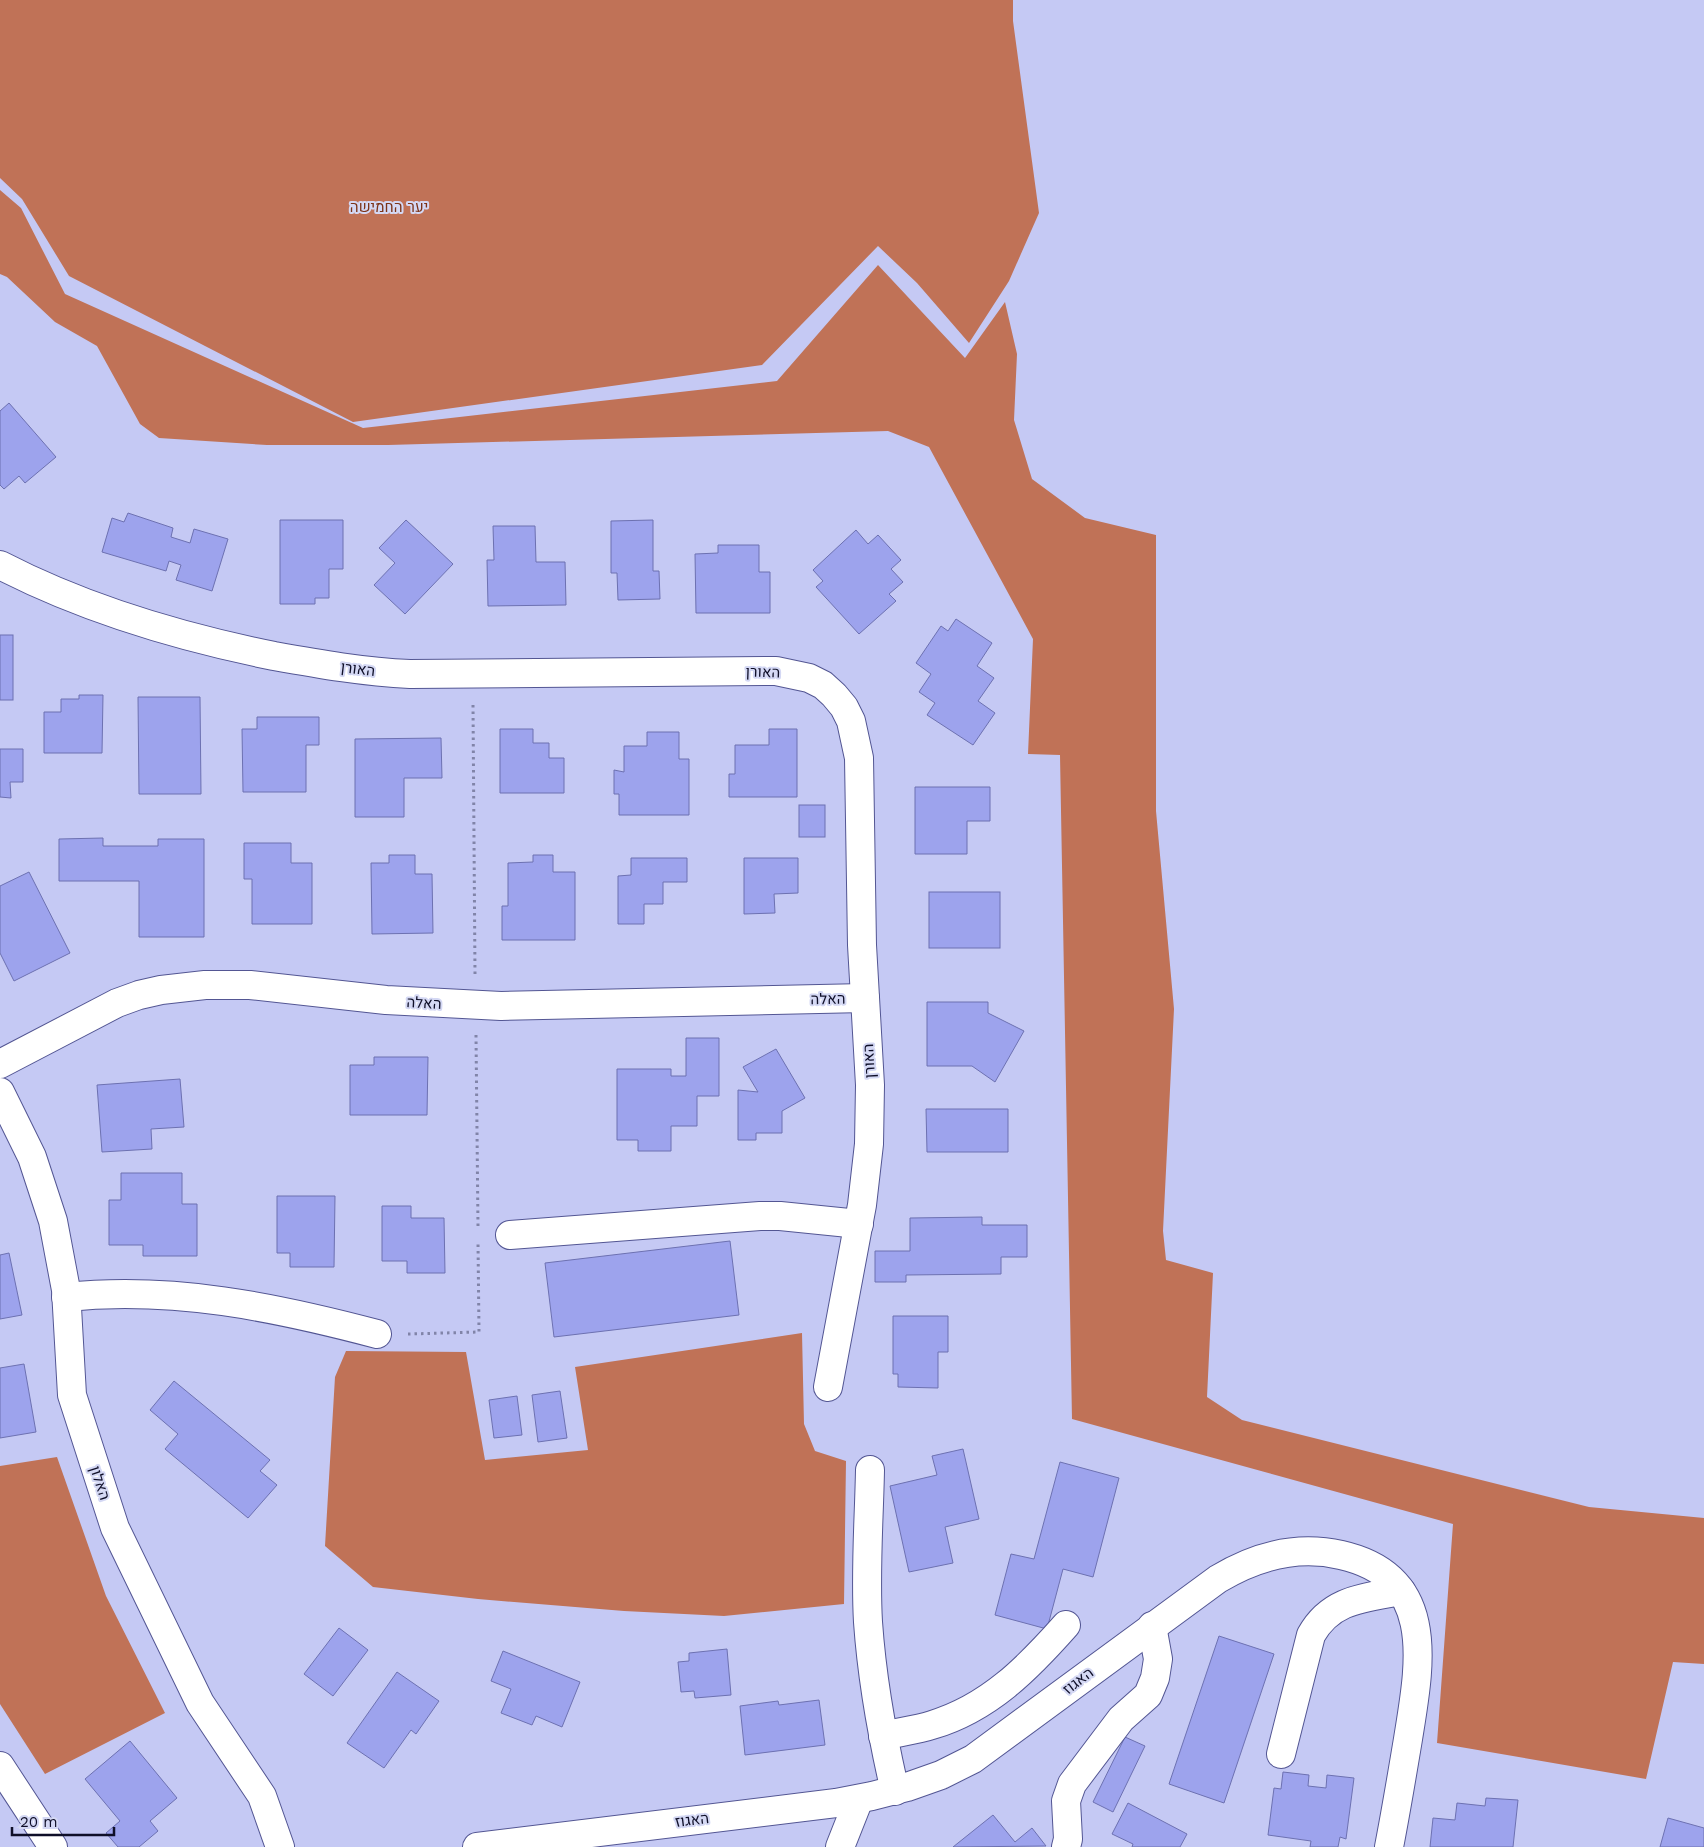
<svg xmlns="http://www.w3.org/2000/svg" width="1704" height="1847" viewBox="0 0 1704 1847" font-family="'Work Sans',Heebo,sans-serif">
	<style>
		.forest { fill: #c07257 }
		.building { fill: #9da3ed; stroke: #6d71b1 }
		.lines { fill: none; stroke-linecap: round; stroke-linejoin: round }
		.minor-casing { stroke: #535693; stroke-width: 30 }
		.path { stroke: #8184a8; stroke-width: 3; stroke-dasharray: 2.5 4; stroke-linecap: butt }
		.minor { stroke: #fff; stroke-width: 28 }
		.labels { text-anchor: middle; dominant-baseline: central; stroke-width: 4; stroke-linejoin: round; paint-order: stroke }
		.park-label { font-size: 15px; fill: #7c3318; stroke: #d4d8f4 }
		.street-label { font-size: 15px; fill: #0f0f28; stroke: #d4d8f4 }
	</style>
	<rect width="100%" height="100%" fill="#c5c9f4"/>
	<g class="forest">
		<polygon points="0,0 1013,0 1013,21 1039,213 1009,281 969,343 917,283 878,246 762,365 353,422 69,276 22,199 0,178"/>
		<polygon points="0,190 21,208 65,294 363,428 777,381 878,265 965,358 1005,302 1017,354 1014,420 1032,479 1085,518 1156,535 1156,811 1174,1009 1163,1231 1166,1260 1213,1273 1207,1397 1242,1420 1589,1507 1704,1518 1704,1664 1673,1662 1646,1779 1437,1743 1453,1524 1072,1419 1060,755 1028,754 1033,639 929,447 888,431 388,445 267,445 159,438 140,424 97,346 55,322 7,277 0,274"/>
		<polygon points="802,1333 804,1424 815,1451 846,1461 844,1604 724,1616 624,1611 478,1599 373,1587 325,1546 335,1377 346,1351 466,1352 485,1460 588,1450 575,1367"/>
		<polygon points="57,1457 106,1596 165,1713 45,1774 0,1704 0,1466"/>
	</g>
	<g class="building">
		<polygon points="9,403 56,457 25,483 19,476 4,489 0,485 0,411"/>
		<polygon points="128,513 173,528 171,537 190,543 194,529 228,539 212,591 176,580 181,565 169,561 166,571 102,552 112,518 124,522"/>
		<polygon points="280,520 343,520 343,569 329,569 329,598 315,598 315,604 280,604"/>
		<polygon points="406,520 453,564 405,614 374,585 395,563 379,548"/>
		<polygon points="653,520 653,571 659,571 660,599 618,600 617,573 611,573 611,521"/>
		<polygon points="493,526 535,526 536,562 565,562 566,605 488,606 487,560 494,560"/>
		<polygon points="856,530 868,544 878,535 901,560 891,569 903,582 889,594 896,601 859,634 816,587 823,581 813,570"/>
		<polygon points="718,545 759,545 759,572 770,572 770,613 696,613 695,554 718,553"/>
		<polygon points="956,619 992,643 977,666 994,678 978,701 995,713 973,745 927,715 935,703 919,692 931,674 916,663 941,626 948,631"/>
		<rect x="0" y="635" width="13" height="65"/>
		<polygon points="79,695 103,695 102,753 44,753 44,712 61,712 61,699 79,699"/>
		<polygon points="138,697 200,697 201,794 139,794"/>
		<polygon points="257,717 319,717 319,745 306,745 306,792 243,792 242,729 257,729"/>
		<polygon points="500,729 533,729 533,743 549,743 549,758 564,758 564,793 500,793"/>
		<polygon points="769,729 797,729 797,797 729,797 729,774 735,774 735,745 769,745"/>
		<polygon points="647,732 679,732 679,759 689,759 689,815 619,815 619,794 614,794 614,770 624,772 624,746 647,746"/>
		<polygon points="441,738 442,778 404,778 404,817 355,817 355,739"/>
		<polygon points="0,749 23,749 23,782 10,782 11,798 0,797"/>
		<polygon points="915,787 990,787 990,821 967,821 967,854 915,854"/>
		<rect x="799" y="805" width="26" height="32"/>
		<polygon points="103,838 103,846 158,846 158,839 204,839 204,937 139,937 139,881 59,881 59,839"/>
		<polygon points="244,843 291,843 291,863 312,863 312,924 252,924 252,879 244,879"/>
		<polygon points="389,855 415,855 415,874 432,874 433,933 372,934 371,863 389,863"/>
		<polygon points="533,855 553,855 553,872 575,872 575,940 502,940 502,906 508,906 508,863 533,862"/>
		<polygon points="631,858 687,858 687,882 663,882 663,904 644,904 644,924 618,924 618,876 631,875"/>
		<polygon points="744,858 798,858 798,893 774,894 775,913 744,914"/>
		<polygon points="29,872 70,953 14,981 0,953 0,886"/>
		<rect x="929" y="892" width="71" height="56"/>
		<polygon points="927,1002 988,1002 988,1013 1024,1031 995,1082 972,1066 927,1066"/>
		<polygon points="686,1038 719,1038 719,1096 697,1096 697,1126 671,1126 671,1151 638,1151 638,1140 617,1140 617,1069 671,1069 671,1076 686,1076"/>
		<polygon points="776,1049 805,1098 782,1111 782,1133 756,1133 756,1140 738,1140 738,1090 758,1092 743,1067"/>
		<polygon points="374,1057 428,1057 427,1115 350,1115 350,1065 374,1065"/>
		<polygon points="180,1079 184,1127 151,1129 152,1149 102,1152 97,1085"/>
		<polygon points="926,1109 1008,1109 1008,1152 927,1152"/>
		<polygon points="121,1173 182,1173 182,1204 197,1204 197,1256 143,1256 143,1245 109,1245 109,1200 121,1200"/>
		<polygon points="277,1196 335,1196 334,1267 290,1267 290,1253 277,1253"/>
		<polygon points="382,1206 411,1206 411,1218 444,1218 445,1273 407,1273 407,1261 382,1261"/>
		<polygon points="982,1217 982,1225 1027,1225 1027,1257 1001,1257 1001,1274 906,1275 906,1282 875,1282 875,1251 910,1251 910,1218"/>
		<polygon points="730,1241 739,1315 554,1337 545,1263"/>
		<polygon points="9,1253 22,1315 0,1319 0,1255"/>
		<polygon points="893,1316 948,1316 948,1352 938,1352 938,1388 898,1387 898,1374 893,1374"/>
		<polygon points="24,1364 36,1432 0,1438 0,1368"/>
		<polygon points="174,1381 270,1460 260,1471 277,1485 248,1518 165,1449 178,1434 150,1410"/>
		<polygon points="560,1391 567,1438 538,1442 532,1395"/>
		<polygon points="517,1396 522,1435 494,1438 489,1400"/>
		<polygon points="963,1449 979,1519 945,1527 953,1563 909,1572 890,1486 937,1475 932,1456"/>
		<polygon points="1060,1462 1119,1478 1093,1577 1063,1569 1047,1629 995,1615 1011,1554 1034,1559"/>
		<polygon points="339,1628 368,1650 333,1696 304,1674"/>
		<polygon points="1219,1636 1274,1654 1224,1803 1169,1784"/>
		<polygon points="727,1649 731,1695 695,1698 694,1691 681,1692 678,1662 689,1661 689,1653"/>
		<polygon points="503,1651 580,1682 562,1727 536,1716 532,1725 501,1713 511,1689 491,1681"/>
		<polygon points="397,1672 439,1701 416,1734 411,1730 384,1768 347,1743"/>
		<polygon points="819,1700 825,1745 745,1755 740,1706 778,1701 779,1705"/>
		<polygon points="1125,1737 1145,1746 1113,1812 1093,1802"/>
		<polygon points="130,1741 177,1798 150,1821 158,1831 139,1847 118,1847 106,1833 120,1821 85,1779"/>
		<polygon points="1283,1772 1309,1775 1308,1786 1326,1788 1327,1775 1354,1778 1346,1839 1340,1837 1338,1847 1310,1847 1311,1841 1268,1835 1274,1788 1281,1789"/>
		<polygon points="1486,1798 1518,1800 1513,1847 1430,1847 1433,1818 1455,1820 1457,1803 1485,1806"/>
		<polygon points="1128,1803 1187,1834 1180,1847 1132,1847 1133,1844 1112,1834"/>
		<polygon points="993,1815 1015,1842 1032,1828 1046,1846 953,1847"/>
		<polygon points="1668,1818 1704,1828 1704,1847 1660,1847"/>
	</g>
	<g class="lines">
		<g class="minor-casing">
			<g id="minor">
				<path d="M0,565c85,44 180,72 274,91 45,8 90,16 136,18l366,-3 33,7 14,7 11,10 10,12 7,14 8,37 3,187 8,140 -1,59 -7,61 -34,182"/>
				<polyline points="0,1064 117,1003 139,995 161,990 205,985 250,985 386,1000 501,1006 865,998"/>
				<polyline points="0,1092 32,1157 53,1221 66,1290 72,1395 115,1528 200,1703 262,1796 280,1847"/>
				<polyline points="510,1235 760,1216 780,1216 859,1224"/>
				<path d="M66,1297c107,-11 209,10 311,37"/>
				<path d="M870,1470c-1,51 -5,102 -2,152 4,57 14,113 27,169"/>
				<path d="M883,1736c16,-4 33,-6 49,-11 57,-17 96,-57 134,-100"/>
				<path d="M1281,1754l30,-119c20,-36 53,-37 90,-44"/>
				<polyline points="0,1766 53,1847"/>
				<path d="M477,1847l359,-44 36,-7 35,-9 34,-12 32,-16 245,-180c38,-23 79,-34 123,-24 97,22 79,109 67,184 -6,36 -12,72 -19,108"/>
				<polyline points="840,1847 859,1799"/>
				<polyline points="1066,1847 1068,1839 1066,1801 1072,1784 1121,1719 1148,1695 1155,1678 1158,1659 1152,1626"/>
			</g>
		</g>
		<g class="path">
			<polyline points="473,705 475,974"/>
			<polyline points="476,1035 478,1226"/>
			<polyline points="408,1334 479,1332 478,1242"/>
		</g>
		<use href="#minor" class="minor"/>
	</g>
	<g class="labels">
		<g class="park-label">
			<text x="389" y="207">יער החמישה</text>
		</g>
		<g class="street-label">
			<text transform="translate(358 669) rotate(7)">האורן</text>
			<text transform="translate(763 672) rotate(2)">האורן</text>
			<text transform="translate(828 999) rotate(-1)">האלה</text>
			<text transform="translate(424 1003) rotate(3)">האלה</text>
			<text transform="translate(869 1061) rotate(-93)">האורן</text>
			<text transform="translate(100 1483) rotate(72)">האלון</text>
			<text transform="translate(1078 1681) rotate(-37)">האגוז</text>
			<text transform="translate(692 1820) rotate(-7)">האגוז</text>
		</g>
	</g>
	<path d="M12 1827v8h102v-8" fill="none" stroke="#0f0f28" stroke-width="2.5"/>
	<text x="20" y="1827" font-size="15" fill="#0f0f28" stroke="#d4d8f4" stroke-width="4" paint-order="stroke">20 m</text>
</svg>
